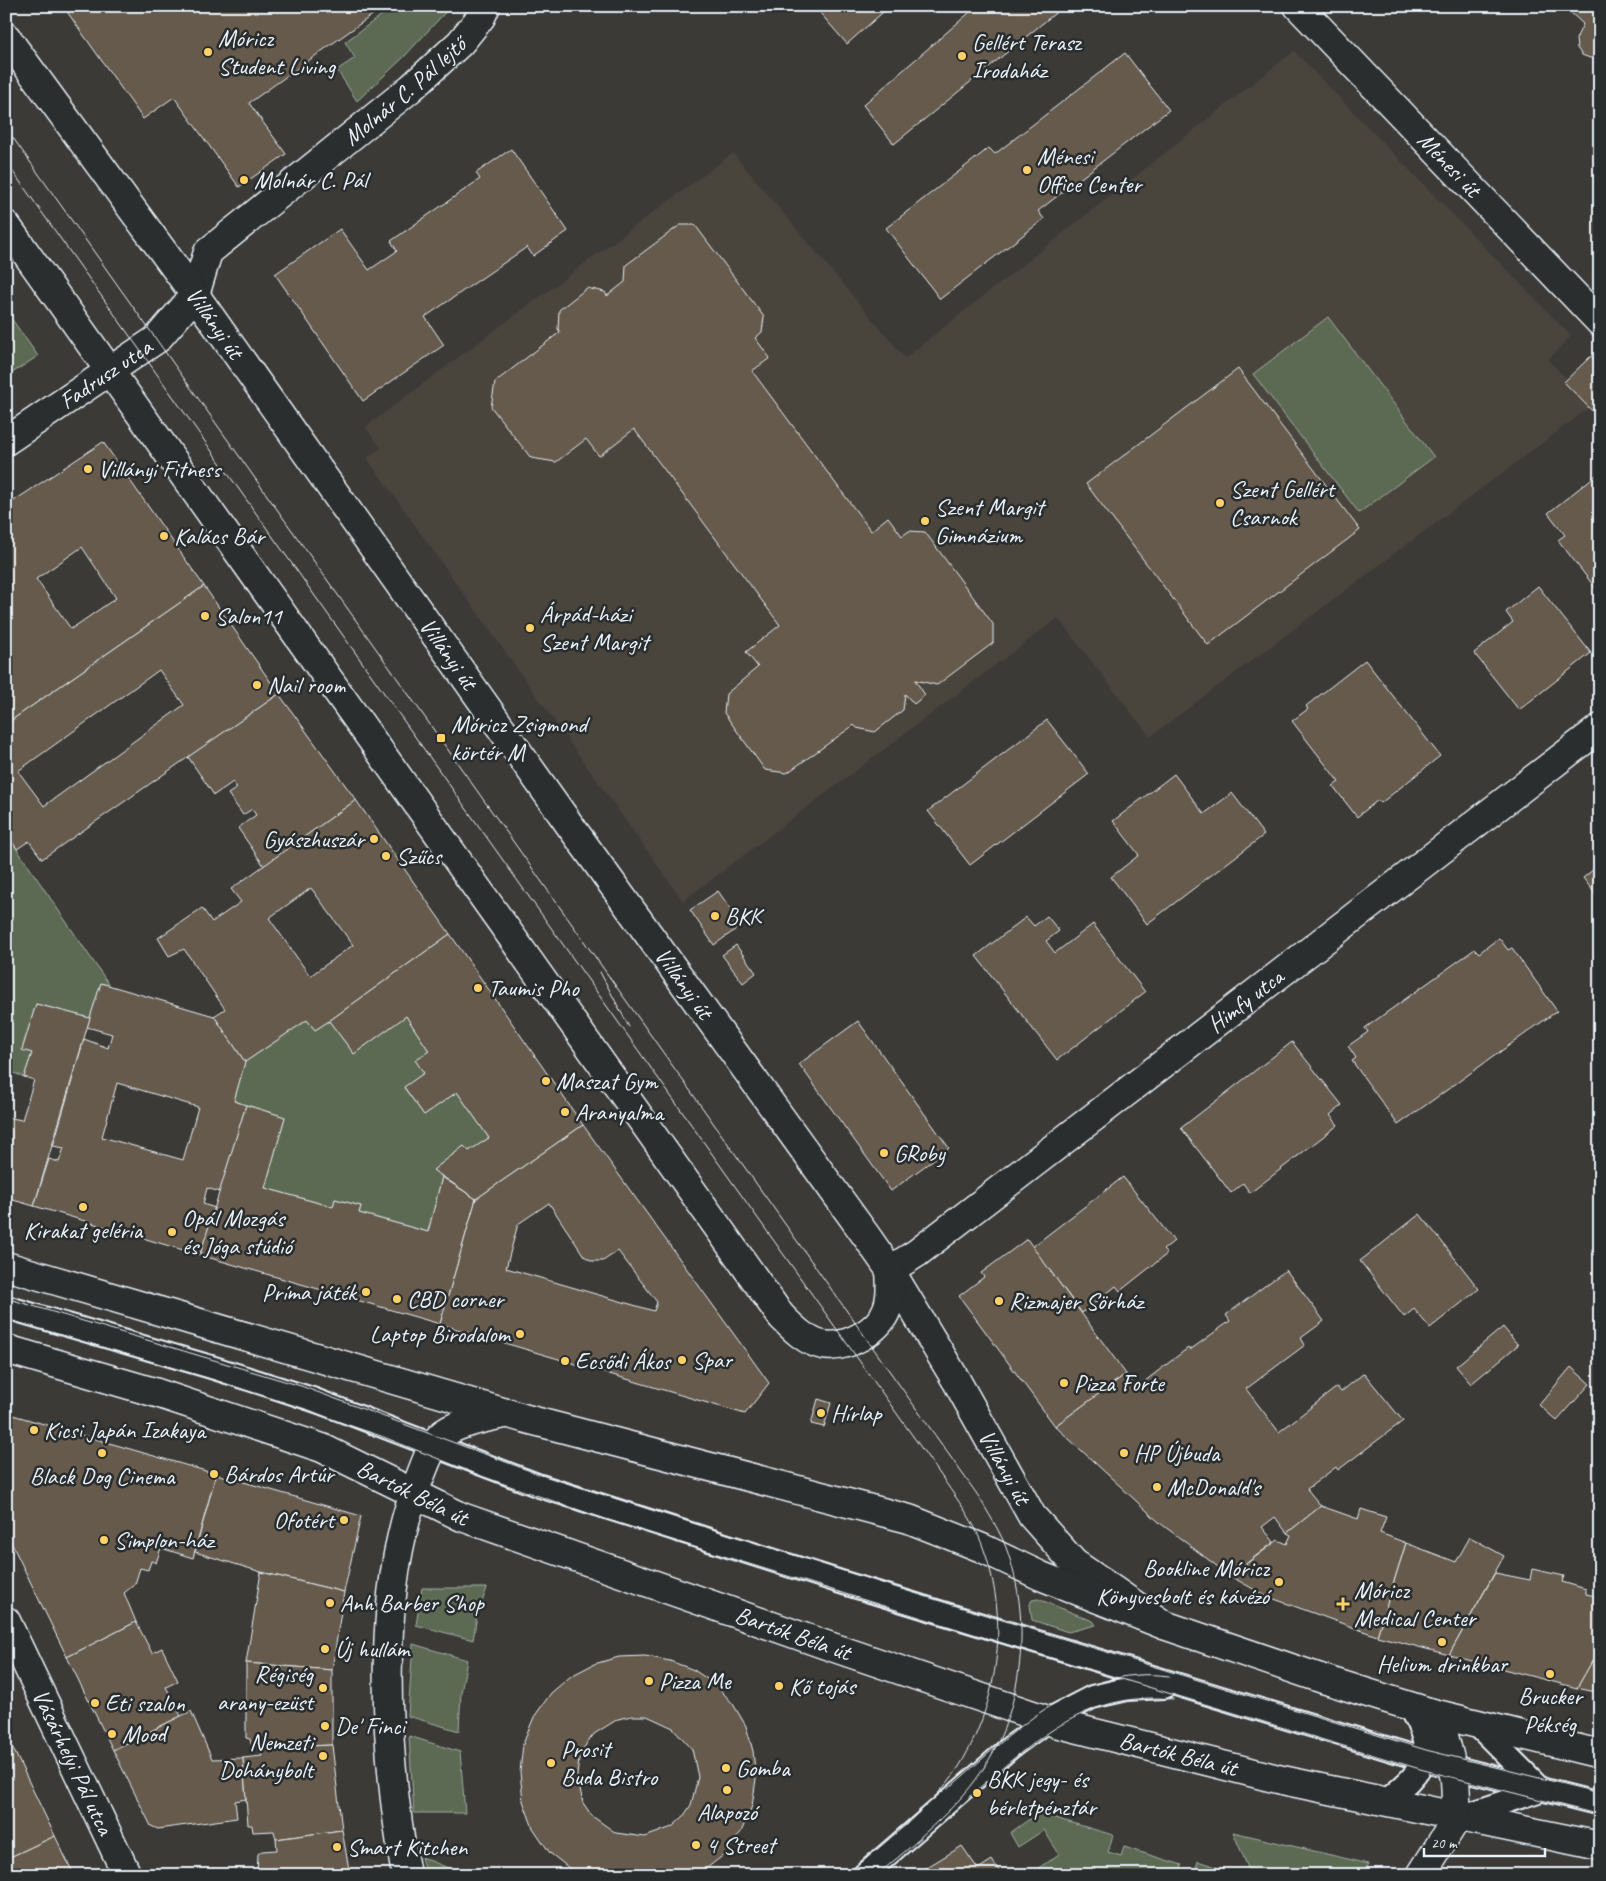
<svg xmlns="http://www.w3.org/2000/svg" width="1606" height="1881" viewBox="0 0 1606 1881" font-family="Caveat,sans-serif">
	<style>
		.built { fill: #48443d }
		.green { fill: #5c6a53; stroke: #a2aea6 }
		.building { fill: #655a4c; stroke: #e8f1f8; fill-rule: evenodd }
		.lines { fill: none; stroke-linecap: round; stroke-linejoin: round }
		.lane-casing { stroke: #e8f1f8; stroke-width: 26 }
		.street-casing { stroke: #e8f1f8; stroke-width: 31 }
		.secondary-casing { stroke: #e8f1f8; stroke-width: 31 }
		.lane { stroke: #2a2d2e; stroke-width: 22 }
		.street { stroke: #2a2d2e; stroke-width: 28 }
		.secondary { stroke: #2a2d2e; stroke-width: 28 }
		.tram { stroke: #e8f1f8; stroke-width: 1 }
		.poi-dot { fill: #ffd166; stroke: #2a2d2e; stroke-width: 2 }
		.labels { text-anchor: middle; dominant-baseline: central; stroke-width: 5; stroke-linejoin: round; paint-order: stroke }
		.poi-label { font-size: 24px; fill: #e8f1f8; stroke: #2a2d2e; text-anchor: start }
		.street-label { font-size: 24px; fill: #e8f1f8; stroke: #2a2d2e }
	</style>
	<rect width="100%" height="100%" fill="#3c3a37"/>
	<filter id="ink" filterUnits="userSpaceOnUse"><feTurbulence type="fractalNoise" baseFrequency=".02" numOctaves="2"/><feDisplacementMap in="SourceGraphic" scale="10" xChannelSelector="R" yChannelSelector="G"/><feConvolveMatrix kernelMatrix="1 2 1 2 8 2 1 2 1" color-interpolation-filters="sRGB"/></filter>
	<g filter="url(#ink)">
		<polygon class="built" points="1294,51 1571,336 1548,360 1567,379 1589,408 1150,737 1058,618 683,901 367,458 381,448 365,427 733,153 905,358"/>
		<g class="green">
			<polygon points="394,6 451,6 403,58 357,101 337,70 355,58 345,42"/>
			<polygon points="6,311 38,356 6,377"/>
			<polygon points="1328,317 1434,457 1359,513 1253,374"/>
			<polygon points="6,833 110,986 101,983 90,1018 36,1004 22,1049 32,1053 24,1077 6,1070"/>
			<polygon points="406,1016 429,1051 415,1060 424,1073 404,1088 424,1115 457,1092 489,1138 469,1151 464,1146 433,1170 442,1177 428,1232 359,1213 361,1206 335,1199 333,1207 265,1188 285,1117 234,1101 245,1062 307,1020 315,1030 329,1021 354,1054"/>
			<polygon points="422,1588 487,1588 477,1616 473,1640 416,1625"/>
			<polygon points="1038,1599 1093,1621 1096,1625 1068,1632 1032,1620 1030,1604 1032,1600"/>
			<polygon points="413,1644 467,1660 461,1693 459,1731 408,1716"/>
			<polygon points="409,1736 460,1752 465,1813 414,1813"/>
			<polygon points="1038,1813 1113,1835 1108,1852 1121,1856 1124,1847 1182,1865 1179,1874 1181,1875 1036,1875 1034,1871 1059,1854 1044,1830 1018,1847 1010,1833"/>
			<polygon points="1233,1832 1369,1864 1362,1875 1251,1875"/>
			<polygon points="421,1857 466,1875 426,1875"/>
			<polygon points="1198,1861 1221,1869 1224,1875 1194,1875"/>
		</g>
		<g class="building">
			<polygon points="63,6 385,6 249,103 286,154 239,187 174,97 143,119"/>
			<polygon points="814,6 890,6 847,44"/>
			<polygon points="977,6 1064,6 894,144 863,105"/>
			<polygon points="1568,6 1600,6 1600,58 1590,58 1582,55 1577,48 1576,39 1583,24 1566,8"/>
			<polygon points="1125,53 1169,110 1038,211 1044,219 940,299 886,228 989,148 995,154"/>
			<polygon points="511,149 568,231 533,256 527,247 425,317 444,345 363,401 275,274 340,229 369,270 397,251 391,241 480,179 476,173"/>
			<polygon points="680,225 695,225 764,317 762,332 755,338 770,358 752,371 871,531 888,517 902,536 909,531 925,532 993,624 993,643 937,685 915,680 925,695 914,704 905,694 903,710 875,732 857,728 854,725 787,773 765,770 724,713 726,694 758,667 746,652 780,625 634,429 599,456 586,439 556,462 531,458 491,407 495,382 560,332 558,329 559,310 587,288 605,292 607,296 625,282 626,265"/>
			<polygon points="1591,356 1600,365 1600,419 1564,382"/>
			<polygon points="1238,369 1360,530 1208,645 1086,484"/>
			<path d="M103,442l101,144 -198,138v-47l5,-3 -5,-6v-162zM82,547l34,51 -45,31 -35,-50z"/>
			<polygon points="1600,472 1600,594 1558,540 1565,535 1548,513"/>
			<path d="M204,586l75,108 -237,165 -13,-18 -12,8 -11,-16v-109zM159,670l25,35 -140,101 -26,-35z"/>
			<polygon points="1538,586 1591,653 1519,710 1474,653 1513,622 1506,612"/>
			<polygon points="1365,660 1440,756 1381,803 1378,800 1357,817 1333,786 1339,782 1292,721 1308,709 1306,706"/>
			<polygon points="279,694 356,800 264,866 238,828 256,815 252,809 243,815 228,794 237,788 233,782 214,795 188,757"/>
			<polygon points="1047,720 1089,774 970,865 928,811"/>
			<polygon points="1174,774 1204,814 1232,793 1264,835 1147,924 1111,877 1139,855 1113,821"/>
			<path d="M356,800l94,134 -121,87 -14,9 -8,-10 -62,42 -31,-46 11,-7 -41,-60 -15,7 -11,-18 44,-30 10,14 29,-20 -10,-13zM311,888l42,57 -43,31 -41,-58z"/>
			<polygon points="1600,864 1600,900 1583,878"/>
			<polygon points="718,891 742,925 714,945 690,910"/>
			<polygon points="1047,916 1059,931 1046,941 1055,953 1093,924 1145,992 1057,1060 976,956 1026,917 1034,926"/>
			<polygon points="450,934 583,1125 476,1199 433,1170 464,1146 469,1151 489,1138 457,1092 424,1115 404,1087 424,1073 415,1060 429,1051 406,1016 354,1054 329,1021"/>
			<polygon points="1499,938 1508,950 1512,948 1557,1011 1398,1125 1352,1061 1356,1058 1348,1046 1368,1032 1365,1028 1475,949 1479,953"/>
			<polygon points="736,945 756,973 743,983 722,955"/>
			<path d="M101,983l113,33 31,46 -11,39 12,4 -26,87 -13,-4 -4,16 12,4 -15,47 -166,-49 15,-47 10,3 5,-14 -11,-2 31,-107 24,9 4,-14 -25,-7zM117,1083l81,24 -15,53 -81,-23z"/>
			<polygon points="36,1004 90,1018 34,1206 6,1198 6,1117 22,1120 34,1080 24,1077 32,1053 22,1050"/>
			<polygon points="858,1021 949,1148 891,1191 799,1064"/>
			<polygon points="1292,1042 1342,1105 1330,1115 1338,1125 1250,1193 1243,1183 1231,1193 1181,1128"/>
			<polygon points="246,1105 285,1117 265,1188 333,1207 335,1199 361,1206 359,1213 428,1232 442,1177 476,1199 440,1324 200,1255"/>
			<path d="M583,1125l186,258 -24,31 -305,-90 36,-125zM549,1203l35,53 8,5h11l15,-10 39,51 -3,9 -148,-43 12,-44z"/>
			<polygon points="1123,1177 1174,1241 1163,1250 1167,1254 1120,1291 1116,1286 1082,1313 1032,1247"/>
			<polygon points="1420,1214 1479,1289 1430,1328 1414,1309 1404,1317 1360,1261"/>
			<polygon points="1027,1239 1126,1374 1055,1426 959,1296 984,1277 981,1273"/>
			<polygon points="1286,1270 1324,1321 1301,1338 1305,1345 1246,1389 1279,1432 1337,1387 1341,1392 1364,1373 1403,1421 1338,1470 1336,1467 1307,1489 1321,1506 1287,1533 1275,1517 1262,1527 1274,1542 1230,1576 1160,1523 1055,1426 1126,1374 1136,1388 1188,1348 1190,1350 1230,1321 1226,1315"/>
			<polygon points="1503,1327 1518,1345 1471,1384 1456,1366"/>
			<polygon points="1571,1367 1590,1384 1557,1421 1539,1405"/>
			<polygon points="818,1399 831,1403 824,1427 811,1424"/>
			<polygon points="6,1413 216,1474 193,1558 161,1548 156,1563 151,1561 148,1570 140,1568 135,1584 124,1593 136,1622 67,1657 6,1532"/>
			<polygon points="216,1474 361,1516 344,1592 261,1572 195,1552"/>
			<polygon points="1321,1506 1358,1519 1361,1509 1386,1517 1380,1533 1406,1543 1377,1636 1266,1596 1230,1576 1278,1540 1287,1544 1291,1535 1287,1533"/>
			<polygon points="1470,1537 1504,1556 1449,1655 1377,1636 1406,1543 1456,1562"/>
			<polygon points="1532,1569 1564,1576 1562,1582 1586,1589 1586,1594 1600,1597 1600,1648 1577,1688 1449,1655 1495,1573 1530,1580"/>
			<polygon points="261,1572 344,1592 332,1670 246,1663"/>
			<polygon points="136,1622 152,1653 162,1648 178,1681 166,1687 181,1716 113,1750 67,1657"/>
			<polygon points="1600,1648 1600,1693 1577,1688 1594,1658"/>
			<path d="M645,1656l25,5 24,9 22,15 17,19 13,22 7,25 3,28 -4,27 -11,26 -16,22 -27,21h-120l-28,-22 -17,-25 -10,-27 -3,-29 3,-28 11,-27 17,-24 20,-17 23,-12 25,-7zM632,1716h15l26,12 19,21 6,28 -7,28 -8,12 -11,10 -27,10 -29,-4 -24,-17 -9,-13 -6,-28 2,-15 6,-14 9,-12 24,-15z"/>
			<polygon points="246,1663 332,1670 332,1745 252,1748 250,1739 246,1738"/>
			<polygon points="191,1711 212,1759 243,1758 246,1799 235,1801 237,1818 158,1829 151,1826 113,1750"/>
			<polygon points="6,1734 55,1836 6,1859"/>
			<polygon points="332,1745 342,1830 276,1839 274,1831 253,1832 252,1825 248,1825 243,1758 262,1756 260,1748"/>
			<polygon points="342,1830 350,1875 257,1875 258,1854 262,1851 277,1850 276,1839"/>
			<polygon points="55,1836 74,1875 6,1875 6,1859"/>
			<polygon points="962,1846 978,1869 992,1860 1002,1875 914,1875"/>
		</g>
		<g class="lines">
			<g class="lane-casing">
				<g id="lane">
					<polyline points="6,1307 211,1367 312,1399 537,1485 844,1583 1425,1760 1600,1804"/>
					<polyline points="1476,1724 1541,1789"/>
					<path d="M1384,1803c40,-34 55,-46 25,-96"/>
					<polyline points="1457,1818 1541,1790"/>
					<polyline points="864,1875 1011,1747 1048,1720 1092,1697 1127,1689 1164,1687"/>
				</g>
			</g>
			<g class="street-casing">
				<g id="street">
					<path id="s1" d="M1298,6l302,316"/>
					<path id="s2" d="M195,295l13,-43 203,-164 49,-45 21,-26 5,-11"/>
					<path id="s3" d="M890,1270l27,-17 683,-525"/>
					<path id="s4" d="M6,1621l121,254"/>
					<path d="M406,1875c-21,-119 -32,-279 12,-393 6,-14 11,-32 21,-44 12,-15 52,-21 70,-25"/>
				</g>
			</g>
			<g class="secondary-casing">
				<g id="secondary">
					<path id="s5" d="M6,37l189,258 374,529 298,413 23,33 66,110 76,136 42,47 90,62"/>
					<path d="M6,225l775,1091c11,11 25,26 42,29 23,4 56,-14 64,-36 5,-12 4,-26 3,-39"/>
					<path id="s6" d="M6,441l151,-102 38,-44"/>
					<polyline points="6,1266 523,1418 909,1519 982,1548 1041,1576 1164,1625 1326,1680 1429,1712 1600,1754"/>
					<path id="s7" d="M6,1349l151,44 165,55 140,69 364,128 233,79 223,56 318,66"/>
					<polyline points="1421,1875 1457,1818 1455,1779 1449,1755 1444,1736 1429,1712"/>
				</g>
			</g>
			<use href="#lane" class="lane"/>
			<use href="#street" class="street"/>
			<use href="#secondary" class="secondary"/>
			<g class="tram">
				<path d="M6,128l973,1369c8,14 17,28 24,43 31,74 22,173 -26,238 -17,24 -39,43 -61,63"/>
				<path d="M6,162l936,1315c11,17 24,33 33,51 36,76 28,166 -15,237 -15,24 -36,43 -57,62"/>
				<polyline points="600,972 629,1027"/>
				<polyline points="6,1298 301,1386 541,1475 888,1585 1426,1750 1600,1793"/>
				<polyline points="6,1319 218,1381 381,1436 484,1477 605,1519 999,1642 1420,1769 1600,1815"/>
				<path d="M948,1789c64,-55 128,-125 221,-113"/>
				<path d="M969,1797c61,-53 116,-107 204,-98"/>
				<polyline points="847,1875 908,1823"/>
				<polyline points="877,1875 921,1838"/>
			</g>
		</g>
	</g>
	<g class="poi-dot">
		<circle cx="208" cy="52" r="5"/>
		<circle cx="962" cy="56" r="5"/>
		<circle cx="1027" cy="170" r="5"/>
		<circle cx="244" cy="180" r="5"/>
		<circle cx="88" cy="469" r="5"/>
		<circle cx="1220" cy="503" r="5"/>
		<circle cx="925" cy="521" r="5"/>
		<circle cx="164" cy="536" r="5"/>
		<circle cx="205" cy="616" r="5"/>
		<circle cx="530" cy="628" r="5"/>
		<circle cx="257" cy="685" r="5"/>
		<rect x="436" y="733" width="10" height="10" rx="2.5"/>
		<circle cx="374" cy="839" r="5"/>
		<circle cx="386" cy="856" r="5"/>
		<circle cx="715" cy="916" r="5"/>
		<circle cx="478" cy="988" r="5"/>
		<circle cx="546" cy="1081" r="5"/>
		<circle cx="565" cy="1112" r="5"/>
		<circle cx="884" cy="1153" r="5"/>
		<circle cx="83" cy="1207" r="5"/>
		<circle cx="172" cy="1232" r="5"/>
		<circle cx="366" cy="1292" r="5"/>
		<circle cx="397" cy="1299" r="5"/>
		<circle cx="999" cy="1301" r="5"/>
		<circle cx="520" cy="1334" r="5"/>
		<circle cx="682" cy="1360" r="5"/>
		<circle cx="565" cy="1361" r="5"/>
		<circle cx="1064" cy="1383" r="5"/>
		<circle cx="821" cy="1413" r="5"/>
		<circle cx="34" cy="1430" r="5"/>
		<circle cx="102" cy="1453" r="5"/>
		<circle cx="1124" cy="1453" r="5"/>
		<circle cx="214" cy="1474" r="5"/>
		<circle cx="1157" cy="1487" r="5"/>
		<circle cx="344" cy="1520" r="5"/>
		<circle cx="104" cy="1540" r="5"/>
		<circle cx="1279" cy="1582" r="5"/>
		<circle cx="330" cy="1603" r="5"/>
		<path d="M1340.5 1596.5h5v5h5v5h-5v5h-5v-5h-5v-5h5z"/>
		<circle cx="1442" cy="1642" r="5"/>
		<circle cx="325" cy="1649" r="5"/>
		<circle cx="1550" cy="1674" r="5"/>
		<circle cx="649" cy="1681" r="5"/>
		<circle cx="779" cy="1686" r="5"/>
		<circle cx="323" cy="1688" r="5"/>
		<circle cx="95" cy="1703" r="5"/>
		<circle cx="325" cy="1726" r="5"/>
		<circle cx="112" cy="1734" r="5"/>
		<circle cx="323" cy="1756" r="5"/>
		<circle cx="551" cy="1763" r="5"/>
		<circle cx="726" cy="1768" r="5"/>
		<circle cx="727" cy="1790" r="5"/>
		<circle cx="977" cy="1793" r="5"/>
		<circle cx="696" cy="1845" r="5"/>
		<circle cx="337" cy="1847" r="5"/>
	</g>
	<g class="labels">
		<g class="poi-label">
			<text x="218" y="38">Móricz<tspan x="218" dy="28">Student Living</tspan></text>
			<text x="972" y="42">Gellért Terasz<tspan x="972" dy="28">Irodaház</tspan></text>
			<text x="1037" y="156">Ménesi<tspan x="1037" dy="28">Office Center</tspan></text>
			<text x="254" y="180">Molnár C. Pál</text>
			<text x="98" y="469">Villányi Fitness</text>
			<text x="1230" y="489">Szent Gellért<tspan x="1230" dy="28">Csarnok</tspan></text>
			<text x="935" y="507">Szent Margit<tspan x="935" dy="28">Gimnázium</tspan></text>
			<text x="174" y="536">Kalács Bár</text>
			<text x="540" y="614">Árpád-házi<tspan x="540" dy="28">Szent Margit</tspan></text>
			<text x="215" y="616">Salon11</text>
			<text x="267" y="685">Nail room</text>
			<text x="451" y="724">Móricz Zsigmond<tspan x="451" dy="28">körtér M</tspan></text>
			<text x="364" y="839" text-anchor="end">Gyászhuszár</text>
			<text x="396" y="856">Szűcs</text>
			<text x="725" y="916">BKK</text>
			<text x="488" y="988">Taumis Pho</text>
			<text x="556" y="1081">Maszat Gym</text>
			<text x="575" y="1112">Aranyalma</text>
			<text x="894" y="1153">GRoby</text>
			<text x="182" y="1218">Opál Mozgás<tspan x="182" dy="28">és Jóga stúdió</tspan></text>
			<text x="83" y="1230" text-anchor="middle">Kirakat geléria</text>
			<text x="356" y="1292" text-anchor="end">Príma játék</text>
			<text x="407" y="1299">CBD corner</text>
			<text x="1009" y="1301">Rizmajer Sörház</text>
			<text x="510" y="1334" text-anchor="end">Laptop Birodalom</text>
			<text x="692" y="1360">Spar</text>
			<text x="575" y="1361">Ecsődi Ákos</text>
			<text x="1074" y="1383">Pizza Forte</text>
			<text x="831" y="1413">Hírlap</text>
			<text x="44" y="1430">Kicsi Japán Izakaya</text>
			<text x="1134" y="1453">HP Újbuda</text>
			<text x="224" y="1474">Bárdos Artúr</text>
			<text x="102" y="1476" text-anchor="middle">Black Dog Cinema</text>
			<text x="1167" y="1487">McDonald's</text>
			<text x="334" y="1520" text-anchor="end">Ofotért</text>
			<text x="114" y="1540">Simplon-ház</text>
			<text x="1269" y="1568" text-anchor="end">Bookline Móricz<tspan x="1269" dy="28">Könyvesbolt és kávézó</tspan></text>
			<text x="1354" y="1590">Móricz<tspan x="1354" dy="28">Medical Center</tspan></text>
			<text x="340" y="1603">Anh Barber Shop</text>
			<text x="335" y="1649">Új hullám</text>
			<text x="1442" y="1664" text-anchor="middle">Helium drinkbar</text>
			<text x="313" y="1674" text-anchor="end">Régiség<tspan x="313" dy="28">arany-ezüst</tspan></text>
			<text x="659" y="1681">Pizza Me</text>
			<text x="789" y="1686">Kő tojás</text>
			<text x="1550" y="1696" text-anchor="middle">Brucker<tspan x="1550" dy="28">Pékség</tspan></text>
			<text x="105" y="1703">Eti szalon</text>
			<text x="335" y="1726">De' Finci</text>
			<text x="122" y="1734">Mood</text>
			<text x="313" y="1742" text-anchor="end">Nemzeti<tspan x="313" dy="28">Dohánybolt</tspan></text>
			<text x="561" y="1749">Prosit<tspan x="561" dy="28">Buda Bistro</tspan></text>
			<text x="736" y="1768">Gomba</text>
			<text x="987" y="1779">BKK jegy- és<tspan x="987" dy="28">bérletpénztár</tspan></text>
			<text x="727" y="1812" text-anchor="middle">Alapozó</text>
			<text x="706" y="1845">4 Street</text>
			<text x="347" y="1847">Smart Kitchen</text>
		</g>
		<g class="street-label">
			<text stroke="none"><textPath href="#s2" startOffset="299">Molnár C. Pál lejtő</textPath></text>
			<text stroke="none"><textPath href="#s1" startOffset="219">Ménesi út</textPath></text>
			<text stroke="none"><textPath href="#s5" startOffset="354">Villányi út</textPath></text>
			<text stroke="none"><textPath href="#s6" startOffset="120">Fadrusz utca</textPath></text>
			<text stroke="none"><textPath href="#s5" startOffset="759">Villányi út</textPath></text>
			<text stroke="none"><textPath href="#s5" startOffset="1164">Villányi út</textPath></text>
			<text stroke="none"><textPath href="#s3" startOffset="446">Himfy utca</textPath></text>
			<text stroke="none"><textPath href="#s5" startOffset="1745">Villányi út</textPath></text>
			<text stroke="none"><textPath href="#s7" startOffset="432">Bartók Béla út</textPath></text>
			<text stroke="none"><textPath href="#s7" startOffset="838">Bartók Béla út</textPath></text>
			<text stroke="none"><textPath href="#s7" startOffset="1242">Bartók Béla út</textPath></text>
			<text stroke="none"><textPath href="#s4" startOffset="156">Vásárhelyi Pál utca</textPath></text>
		</g>
	</g>
	<rect width="1606" height="1881" fill="none" stroke="#2a2d2e" stroke-width="25"/>
	<rect x="12" y="12" width="1581" height="1856" fill="none" stroke="#e8f1f8" stroke-width="2" filter="url(#ink)"/>
	<path d="M1424 1848v8h121v-8" fill="none" stroke="#e8f1f8" stroke-width="2.5"/>
	<text x="1431" y="1848" font-size="15" fill="#e8f1f8" stroke="#2a2d2e" stroke-width="4" paint-order="stroke">20 m</text>
</svg>
